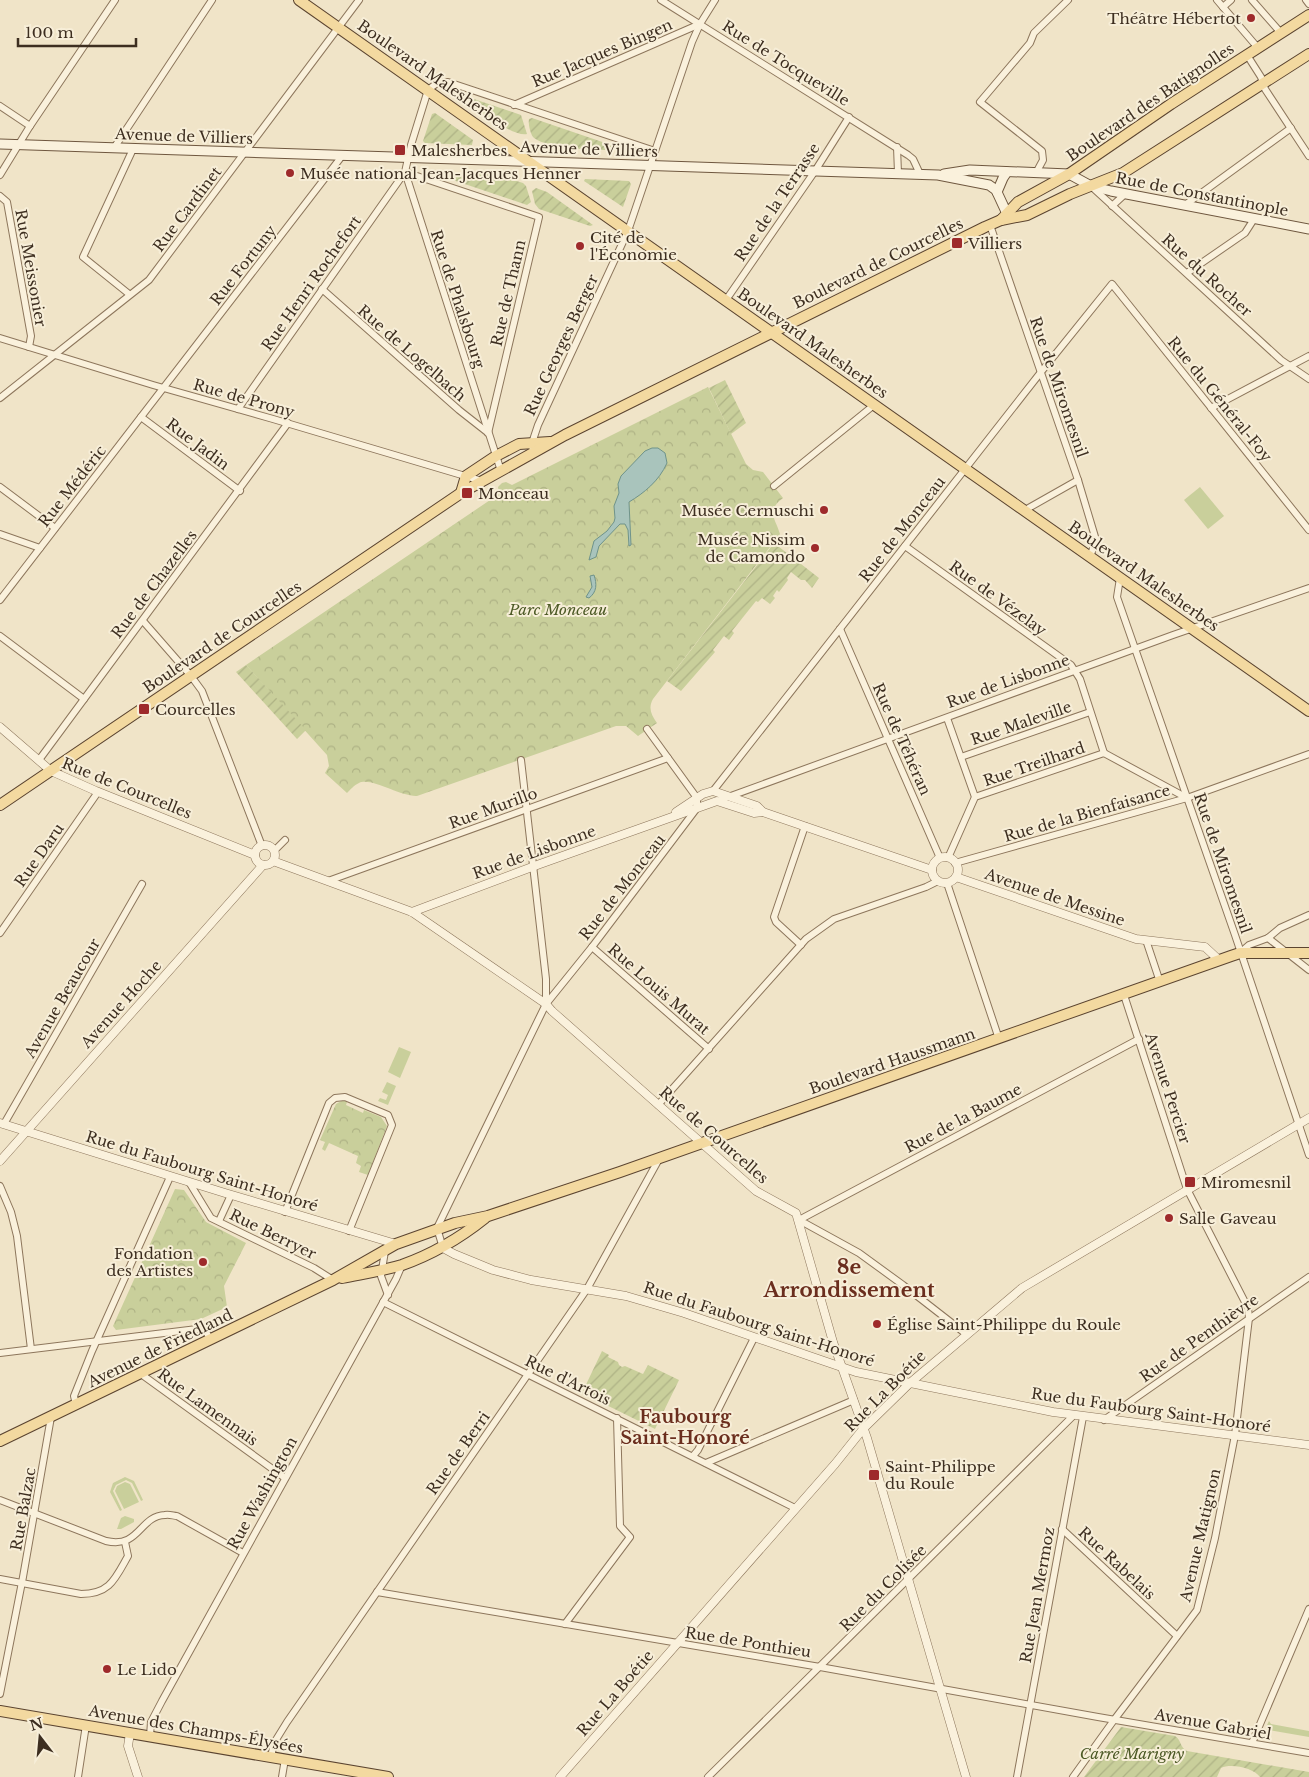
<svg xmlns="http://www.w3.org/2000/svg" width="1309" height="1777" viewBox="0 0 1309 1777" font-family="'Libre Baskerville',serif">
	<style>
		.grass { fill: #c9cf9b }
		.park { fill: url(#park-crowns) }
		.garden { fill: url(#garden-furrows) }
		.water { fill: #a9c4bc; stroke: #6f938a }
		.lines { fill: none; stroke-linecap: round; stroke-linejoin: round }
		.minor-casing { stroke: #8d765c; stroke-width: 8 }
		.tertiary-casing { stroke: #8d765c; stroke-width: 9 }
		.secondary-casing { stroke: #6f573f; stroke-width: 11 }
		.primary-casing { stroke: #5b4430; stroke-width: 12 }
		.minor { stroke: #faf1dc; stroke-width: 6 }
		.tertiary { stroke: #faf1dc; stroke-width: 8 }
		.secondary { stroke: #faf1dc; stroke-width: 9 }
		.primary { stroke: #f3d9a0; stroke-width: 10 }
		.poi-dot { fill: #9e2a2b; stroke: #f7eed8; stroke-width: 2 }
		.labels { text-anchor: middle; dominant-baseline: central; stroke-width: 4; stroke-linejoin: round; paint-order: stroke }
		.poi-label { font-size: 15px; fill: #3d2e20; stroke: #f7eed8; text-anchor: start }
		.street-label { font-size: 15px; fill: #3d2e20; stroke: #f7eed8 }
		.park-label { font-size: 15px; font-style: italic; fill: #4d5a26; stroke: #f7eed8 }
		.quarter-label { font-size: 18px; font-weight: bold; fill: #6b2e1e; stroke: #f7eed8 }
		.district-label { font-size: 20px; font-weight: bold; fill: #6b2e1e; stroke: #f7eed8 }
	</style>
	<defs>
		<pattern id="park-crowns" width="20" height="18" patternUnits="userSpaceOnUse" patternTransform="scale(1.25)"><rect width="20" height="18" fill="#c9cf9b"/><path d="M2 6a3 3 0 1 1 6 0M12 15a3 3 0 1 1 6 0" fill="none" stroke="#aeb285"/></pattern>
		<pattern id="garden-furrows" width="10" height="10" patternUnits="userSpaceOnUse" patternTransform="scale(1.25)"><rect width="10" height="10" fill="#c9cf9b"/><path d="M-1 1l2-2M0 10L10 0M9 11l2-2" fill="none" stroke="#aeb285"/></pattern>
	</defs>
	<rect width="100%" height="100%" fill="#f0e4c8"/>
	<g class="grass">
		<polygon points="1200,487 1224,516 1208,529 1184,500"/>
		<polygon points="399,1047 411,1052 400,1078 388,1072"/>
		<polygon points="387,1082 396,1086 388,1105 378,1101 380,1098 386,1100 388,1095 382,1092"/>
		<polygon points="125,1477 134,1481 143,1500 141,1501 132,1483 126,1480 116,1485 113,1491 122,1510 120,1511 110,1492 113,1483"/>
		<polygon points="125,1482 130,1484 139,1502 124,1509 115,1491 117,1486"/>
		<polygon points="125,1516 134,1519 134,1522 121,1529 117,1529 121,1518"/>
		<polygon points="1269,1721 1271,1724 1309,1731 1309,1737 1268,1730 1266,1727"/>
	</g>
	<g class="park">
		<path d="M708,387l38,77 7,6 10,2 20,26c-17,13 -8,20 -3,36l-127,165c-5,9 -2,16 4,24l-19,13 -12,-10h-10l-199,70c-16,1 -46,-19 -58,-13 -5,2 -9,7 -12,10l-22,-20 4,-7 -2,-11 -81,-90 253,-171 -1,-7 4,-4 4,-1 6,3z"/>
		<polygon points="343,1100 347,1102 346,1105 363,1113 364,1110 381,1117 387,1126 368,1175 359,1172 361,1166 356,1163 358,1156 329,1143 325,1151 322,1149 325,1142 320,1140 336,1104"/>
		<polygon points="175,1189 184,1190 206,1222 246,1243 224,1286 227,1307 201,1319 116,1330 113,1326"/>
	</g>
	<g class="garden">
		<path d="M465,96l56,19 6,19c-16,3 -49,-26 -63,-35z"/>
		<polygon points="435,113 473,140 472,145 425,143 423,141 432,114"/>
		<path d="M532,118l85,29 1,2c-15,3 -75,-1 -85,-12 -3,-4 -5,-14 -4,-18z"/>
		<polygon points="441,172 495,174 523,183 526,186 531,202 527,205 441,176 438,174"/>
		<polygon points="585,179 629,181 631,184 623,207 584,181"/>
		<polygon points="536,188 547,192 593,225 590,226 539,209 535,204 532,191"/>
		<polygon points="725,380 746,423 731,434 709,388"/>
		<polygon points="774,543 819,578 812,588 805,580 801,580 791,572 787,578 788,580 779,592 777,590 773,596 775,598 770,604 762,598 758,602 756,601 732,631 734,633 729,640 724,636 713,650 715,652 681,691 667,681"/>
		<polygon points="246,665 306,730 297,739 236,672"/>
		<polygon points="602,1351 609,1355 608,1357 618,1362 619,1365 622,1367 625,1366 643,1374 648,1365 679,1380 655,1429 582,1393"/>
		<path d="M1121,1727l54,9c6,3 5,12 12,15l122,21v5h-49c-6,-9 -29,-14 -39,-9l-4,9h-133z"/>
	</g>
	<g class="water">
		<path d="M658,448l7,5 2,10c-8,18 -23,30 -38,39l2,43 -2,1 -1,-16 -3,-6h-5l-21,22 -3,11 -7,3 5,-19 13,-10 7,-9 1,-4 -1,-12 5,-13 -1,-9 3,-8 24,-25 7,-3z"/>
		<path d="M594,575c3,9 3,17 -5,23l-3,-1 6,-10 -2,-11z"/>
	</g>
	<g class="lines">
		<g class="minor-casing">
			<g id="minor">
				<polyline points="661,0 908,155 913,159 920,174"/>
				<polyline points="1217,0 1258,48"/>
				<polyline points="1252,0 1281,33"/>
				<polyline points="1306,0 1309,4"/>
				<polyline points="1223,7 1231,0"/>
				<polyline points="1247,55 1261,77 1265,89 1309,156"/>
				<polyline points="514,105 700,24"/>
				<polyline points="0,106 30,126"/>
				<polyline points="897,147 898,173"/>
				<polyline points="114,148 212,0"/>
				<polyline points="405,172 539,217 488,433"/>
				<polyline points="405,172 501,471"/>
				<polyline points="1036,173 1043,160 1042,151 980,102 1030,43 1034,33 1068,0"/>
				<polyline points="0,175 30,126 115,0"/>
				<polyline points="1092,187 1281,360 1309,379"/>
				<polyline points="0,196 7,202 31,336 29,347"/>
				<polyline points="1185,205 1291,128"/>
				<polyline points="1112,206 1125,194"/>
				<polyline points="990,225 1078,480 1096,540 1090,557"/>
				<polyline points="1187,273 1245,233 1254,219"/>
				<polyline points="322,289 459,410 487,432"/>
				<polyline points="129,294 83,257 133,149"/>
				<polyline points="726,300 815,171 849,117"/>
				<polyline points="0,338 153,385 273,419 482,481"/>
				<polyline points="0,398 149,280 359,0"/>
				<polyline points="1211,408 1309,356"/>
				<polyline points="238,409 405,172 411,145 428,90 437,83 448,82 655,151"/>
				<polyline points="141,417 240,491"/>
				<polyline points="531,446 538,425 628,231 692,42 700,24 715,0"/>
				<polyline points="774,486 874,405"/>
				<polyline points="0,487 55,528"/>
				<polyline points="1025,510 1078,480"/>
				<polyline points="0,534 40,548"/>
				<polyline points="905,546 1071,665 1080,679 1104,753"/>
				<polyline points="1120,578 1117,597 1235,935 1309,1155"/>
				<polyline points="0,600 342,156"/>
				<polyline points="143,621 191,676 202,691 262,846"/>
				<polyline points="840,629 940,858"/>
				<polyline points="0,636 84,699"/>
				<polyline points="947,718 975,797"/>
				<polyline points="961,757 1090,712"/>
				<polyline points="39,760 288,423"/>
				<polyline points="521,760 546,979 546,1004"/>
				<polyline points="713,791 1041,372 1112,284 1309,530"/>
				<polyline points="717,801 1173,635 1309,588"/>
				<polyline points="274,851 285,840"/>
				<polyline points="948,858 975,797 1104,753 1187,798"/>
				<polyline points="955,863 1187,798 1309,754"/>
				<polyline points="328,881 668,758"/>
				<polyline points="947,883 999,1039"/>
				<polyline points="0,933 98,792"/>
				<polyline points="1268,938 1309,970"/>
				<polyline points="1146,940 1160,982"/>
				<polyline points="801,945 776,922 774,917 805,826"/>
				<polyline points="592,947 709,1049"/>
				<polyline points="1241,952 1249,945 1268,938 1280,928 1309,915"/>
				<polyline points="658,1105 806,939 834,919 926,887 938,881"/>
				<polyline points="4,1124 142,884"/>
				<polyline points="189,1182 211,1218 314,1268 333,1280"/>
				<polyline points="0,1186 11,1212 17,1236 31,1349"/>
				<polyline points="285,1212 329,1103 335,1098 345,1097 388,1115 392,1125 349,1231"/>
				<polyline points="219,1221 231,1195"/>
				<polyline points="443,1248 437,1228 546,1004 592,947 697,808 697,798 647,729"/>
				<polyline points="385,1251 381,1276 388,1295"/>
				<polyline points="383,1302 795,1508"/>
				<polyline points="966,1334 903,1285 859,1253 799,1220 1139,1039"/>
				<polyline points="0,1353 197,1329 206,1332 211,1340"/>
				<polyline points="141,1374 285,1478"/>
				<polyline points="76,1405 74,1396 92,1351 170,1177"/>
				<polyline points="1104,1420 1309,1277"/>
				<polyline points="693,1456 698,1450 754,1338"/>
				<polyline points="706,1463 854,1400"/>
				<path d="M0,1500l106,41c34,8 33,-25 59,-26 4,-1 9,1 12,1l66,37"/>
				<polyline points="1062,1529 1177,1636"/>
				<path d="M0,1579l81,15c29,0 34,-15 47,-38l-3,-14"/>
				<polyline points="377,1592 820,1667 1098,1717 1309,1753"/>
				<polyline points="565,1624 630,1537 620,1526 617,1418"/>
				<polyline points="0,1694 23,1577 51,1417"/>
				<polyline points="150,1736 151,1722 162,1701 396,1279 402,1265"/>
				<polyline points="1252,1743 1309,1609"/>
				<polyline points="271,1757 274,1743 287,1722 587,1289 659,1159"/>
				<polyline points="78,1777 86,1725"/>
				<polyline points="282,1777 285,1759"/>
				<polyline points="708,1777 1074,1415"/>
				<polyline points="1017,1777 1083,1417"/>
				<polyline points="1073,1777 1114,1720 1197,1610 1215,1538 1235,1435 1249,1318 1248,1308 1187,1189 1124,995"/>
			</g>
		</g>
		<g class="tertiary-casing">
			<g id="tertiary">
				<polyline points="0,727 51,771 96,791 255,855"/>
				<polyline points="676,812 703,794 713,791 757,806 763,812 932,870"/>
				<circle cx="265" cy="855" r="10"/>
				<circle cx="945" cy="870" r="13"/>
				<polyline points="273,861 412,912 546,1004 552,1011 756,1191 796,1213 833,1342 867,1438 966,1777"/>
				<polyline points="956,877 1136,939 1205,947 1219,960"/>
				<polyline points="412,912 540,864 717,801 754,813 763,812"/>
				<polyline points="0,1123 225,1193 396,1244"/>
				<polyline points="0,1161 263,865"/>
				<polyline points="443,1248 454,1254 493,1270 531,1280 626,1296 684,1313 856,1372 1053,1412 1309,1445"/>
				<polyline points="130,1733 128,1746 138,1777"/>
				<polyline points="560,1777 835,1464 863,1429 910,1383 1022,1288 1309,1118"/>
			</g>
		</g>
		<g class="secondary-casing">
			<g id="secondary">
				<polyline points="0,144 938,175 989,185 996,190 1009,218"/>
				<polyline points="944,174 970,170 1069,174 1091,186 1111,191 1309,229"/>
				<polyline points="997,192 1003,178 1007,172"/>
			</g>
		</g>
		<g class="primary-casing">
			<g id="primary">
				<polyline points="299,0 1309,711"/>
				<polyline points="1001,220 1018,202 1069,174 1171,104 1309,15"/>
				<polyline points="461,493 466,476 496,456 519,444 550,442"/>
				<polyline points="0,805 461,493 565,435 985,227 1001,220 1027,215 1070,194 1123,173 1309,54"/>
				<path d="M342,1278c19,-4 40,-7 60,-13 31,-11 58,-27 83,-47"/>
				<polyline points="0,1441 333,1280 396,1244 455,1223 488,1216 620,1172 1231,956 1240,953 1309,953"/>
				<polyline points="0,1711 388,1777"/>
			</g>
		</g>
		<use href="#minor" class="minor"/>
		<use href="#tertiary" class="tertiary"/>
		<use href="#secondary" class="secondary"/>
		<use href="#primary" class="primary"/>
	</g>
	<g class="poi-dot">
		<circle cx="1251" cy="18" r="5"/>
		<rect x="394" y="144" width="12" height="12" rx="2.5"/>
		<circle cx="290" cy="173" r="5"/>
		<rect x="951" y="237" width="12" height="12" rx="2.5"/>
		<circle cx="580" cy="246" r="5"/>
		<rect x="461" y="487" width="12" height="12" rx="2.5"/>
		<circle cx="824" cy="510" r="5"/>
		<circle cx="815" cy="548" r="5"/>
		<rect x="138" y="703" width="12" height="12" rx="2.5"/>
		<rect x="1184" y="1176" width="12" height="12" rx="2.5"/>
		<circle cx="1169" cy="1218" r="5"/>
		<circle cx="203" cy="1262" r="5"/>
		<circle cx="877" cy="1324" r="5"/>
		<rect x="868" y="1469" width="12" height="12" rx="2.5"/>
		<circle cx="107" cy="1669" r="5"/>
	</g>
	<g class="labels">
		<g class="poi-label">
			<text x="1241" y="18" text-anchor="end">Théâtre Hébertot</text>
			<text x="411" y="150">Malesherbes</text>
			<text x="300" y="173">Musée national Jean-Jacques Henner</text>
			<text x="590" y="237">Cité de<tspan x="590" dy="17">l'Économie</tspan></text>
			<text x="968" y="243">Villiers</text>
			<text x="478" y="493">Monceau</text>
			<text x="814" y="510" text-anchor="end">Musée Cernuschi</text>
			<text x="805" y="539" text-anchor="end">Musée Nissim<tspan x="805" dy="17">de Camondo</tspan></text>
			<text x="155" y="709">Courcelles</text>
			<text x="1201" y="1182">Miromesnil</text>
			<text x="1179" y="1218">Salle Gaveau</text>
			<text x="193" y="1253" text-anchor="end">Fondation<tspan x="193" dy="17">des Artistes</tspan></text>
			<text x="887" y="1324">Église Saint-Philippe du Roule</text>
			<text x="885" y="1466">Saint-Philippe<tspan x="885" dy="17">du Roule</tspan></text>
			<text x="117" y="1669">Le Lido</text>
		</g>
		<g class="street-label">
			<text transform="translate(602 53) rotate(-23)">Rue Jacques Bingen</text>
			<text transform="translate(786 63) rotate(32)">Rue de Tocqueville</text>
			<text transform="translate(433 75) rotate(35)">Boulevard Malesherbes</text>
			<text transform="translate(1150 102) rotate(-34)">Boulevard des Batignolles</text>
			<text transform="translate(184 136) rotate(2)">Avenue de Villiers</text>
			<text transform="translate(589 149) rotate(2)">Avenue de Villiers</text>
			<text transform="translate(1202 194) rotate(11)">Rue de Constantinople</text>
			<text transform="translate(777 202) rotate(-56)">Rue de la Terrasse</text>
			<text transform="translate(187 209) rotate(-53)">Rue Cardinet</text>
			<text transform="translate(878 263) rotate(-26)">Boulevard de Courcelles</text>
			<text transform="translate(243 265) rotate(-52)">Rue Fortuny</text>
			<text transform="translate(31 268) rotate(80)">Rue Meissonier</text>
			<text transform="translate(1207 275) rotate(42)">Rue du Rocher</text>
			<text transform="translate(311 283) rotate(-55)">Rue Henri Rochefort</text>
			<text transform="translate(508 293) rotate(-77)">Rue de Thann</text>
			<text transform="translate(458 299) rotate(72)">Rue de Phalsbourg</text>
			<text transform="translate(813 343) rotate(35)">Boulevard Malesherbes</text>
			<text transform="translate(561 345) rotate(-65)">Rue Georges Berger</text>
			<text transform="translate(412 353) rotate(41)">Rue de Logelbach</text>
			<text transform="translate(1059 387) rotate(71)">Rue de Miromesnil</text>
			<text transform="translate(244 398) rotate(16)">Rue de Prony</text>
			<text transform="translate(1220 399) rotate(51)">Rue du Général-Foy</text>
			<text transform="translate(198 444) rotate(37)">Rue Jadin</text>
			<text transform="translate(72 486) rotate(-52)">Rue Médéric</text>
			<text transform="translate(902 529) rotate(-52)">Rue de Monceau</text>
			<text transform="translate(1144 576) rotate(35)">Boulevard Malesherbes</text>
			<text transform="translate(154 584) rotate(-53)">Rue de Chazelles</text>
			<text transform="translate(998 598) rotate(36)">Rue de Vézelay</text>
			<text transform="translate(222 637) rotate(-34)">Boulevard de Courcelles</text>
			<text transform="translate(1008 681) rotate(-20)">Rue de Lisbonne</text>
			<text transform="translate(1021 723) rotate(-19)">Rue Maleville</text>
			<text transform="translate(902 739) rotate(66)">Rue de Téhéran</text>
			<text transform="translate(1034 764) rotate(-19)">Rue Treilhard</text>
			<text transform="translate(127 788) rotate(22)">Rue de Courcelles</text>
			<text transform="translate(493 808) rotate(-20)">Rue Murillo</text>
			<text transform="translate(1087 813) rotate(-16)">Rue de la Bienfaisance</text>
			<text transform="translate(534 852) rotate(-20)">Rue de Lisbonne</text>
			<text transform="translate(39 855) rotate(-55)">Rue Daru</text>
			<text transform="translate(1223 863) rotate(71)">Rue de Miromesnil</text>
			<text transform="translate(622 887) rotate(-52)">Rue de Monceau</text>
			<text transform="translate(1055 897) rotate(19)">Avenue de Messine</text>
			<text transform="translate(659 989) rotate(41)">Rue Louis Murat</text>
			<text transform="translate(62 998) rotate(-60)">Avenue Beaucour</text>
			<text transform="translate(121 1004) rotate(-48)">Avenue Hoche</text>
			<text transform="translate(892 1061) rotate(-19)">Boulevard Haussmann</text>
			<text transform="translate(1168 1088) rotate(72)">Avenue Percier</text>
			<text transform="translate(963 1118) rotate(-28)">Rue de la Baume</text>
			<text transform="translate(714 1135) rotate(41)">Rue de Courcelles</text>
			<text transform="translate(202 1171) rotate(17)">Rue du Faubourg Saint-Honoré</text>
			<text transform="translate(273 1234) rotate(26)">Rue Berryer</text>
			<text transform="translate(759 1324) rotate(18)">Rue du Faubourg Saint-Honoré</text>
			<text transform="translate(1199 1338) rotate(-35)">Rue de Penthièvre</text>
			<text transform="translate(160 1348) rotate(-26)">Avenue de Friedland</text>
			<text transform="translate(568 1380) rotate(26)">Rue d'Artois</text>
			<text transform="translate(885 1391) rotate(-45)">Rue La Boétie</text>
			<text transform="translate(208 1407) rotate(36)">Rue Lamennais</text>
			<text transform="translate(1151 1410) rotate(8)">Rue du Faubourg Saint-Honoré</text>
			<text transform="translate(458 1453) rotate(-55)">Rue de Berri</text>
			<text transform="translate(262 1493) rotate(-61)">Rue Washington</text>
			<text transform="translate(23 1509) rotate(-80)">Rue Balzac</text>
			<text transform="translate(1200 1535) rotate(-77)">Avenue Matignon</text>
			<text transform="translate(1117 1563) rotate(43)">Rue Rabelais</text>
			<text transform="translate(883 1588) rotate(-45)">Rue du Colisée</text>
			<text transform="translate(1037 1595) rotate(-80)">Rue Jean Mermoz</text>
			<text transform="translate(748 1642) rotate(9)">Rue de Ponthieu</text>
			<text transform="translate(615 1693) rotate(-49)">Rue La Boétie</text>
			<text transform="translate(1213 1724) rotate(10)">Avenue Gabriel</text>
			<text transform="translate(196 1729) rotate(10)">Avenue des Champs-Élysées</text>
		</g>
		<g class="park-label">
			<text x="558" y="609">Parc Monceau</text>
			<text x="1132" y="1753">Carré Marigny</text>
		</g>
		<g class="quarter-label">
			<text x="685" y="1417">Faubourg<tspan x="685" dy="21">Saint-Honoré</tspan></text>
		</g>
		<g class="district-label">
			<text x="849" y="1267">8e<tspan x="849" dy="23">Arrondissement</tspan></text>
		</g>
	</g>
	<g transform="translate(40 1737) rotate(344)" stroke="#f7eed8" stroke-width="4" paint-order="stroke">
	<path d="M0-4L9 19L0 12L-9 19Z" fill="#3d2e20"/>
	<text y="-8" font-size="14" font-weight="bold" text-anchor="middle" fill="#3d2e20">N</text>
	</g>
	<path d="M18 38v8h118v-8" fill="none" stroke="#3d2e20" stroke-width="2.5"/>
	<text x="25" y="38" font-size="15" fill="#3d2e20" stroke="#f7eed8" stroke-width="4" paint-order="stroke">100 m</text>
</svg>
